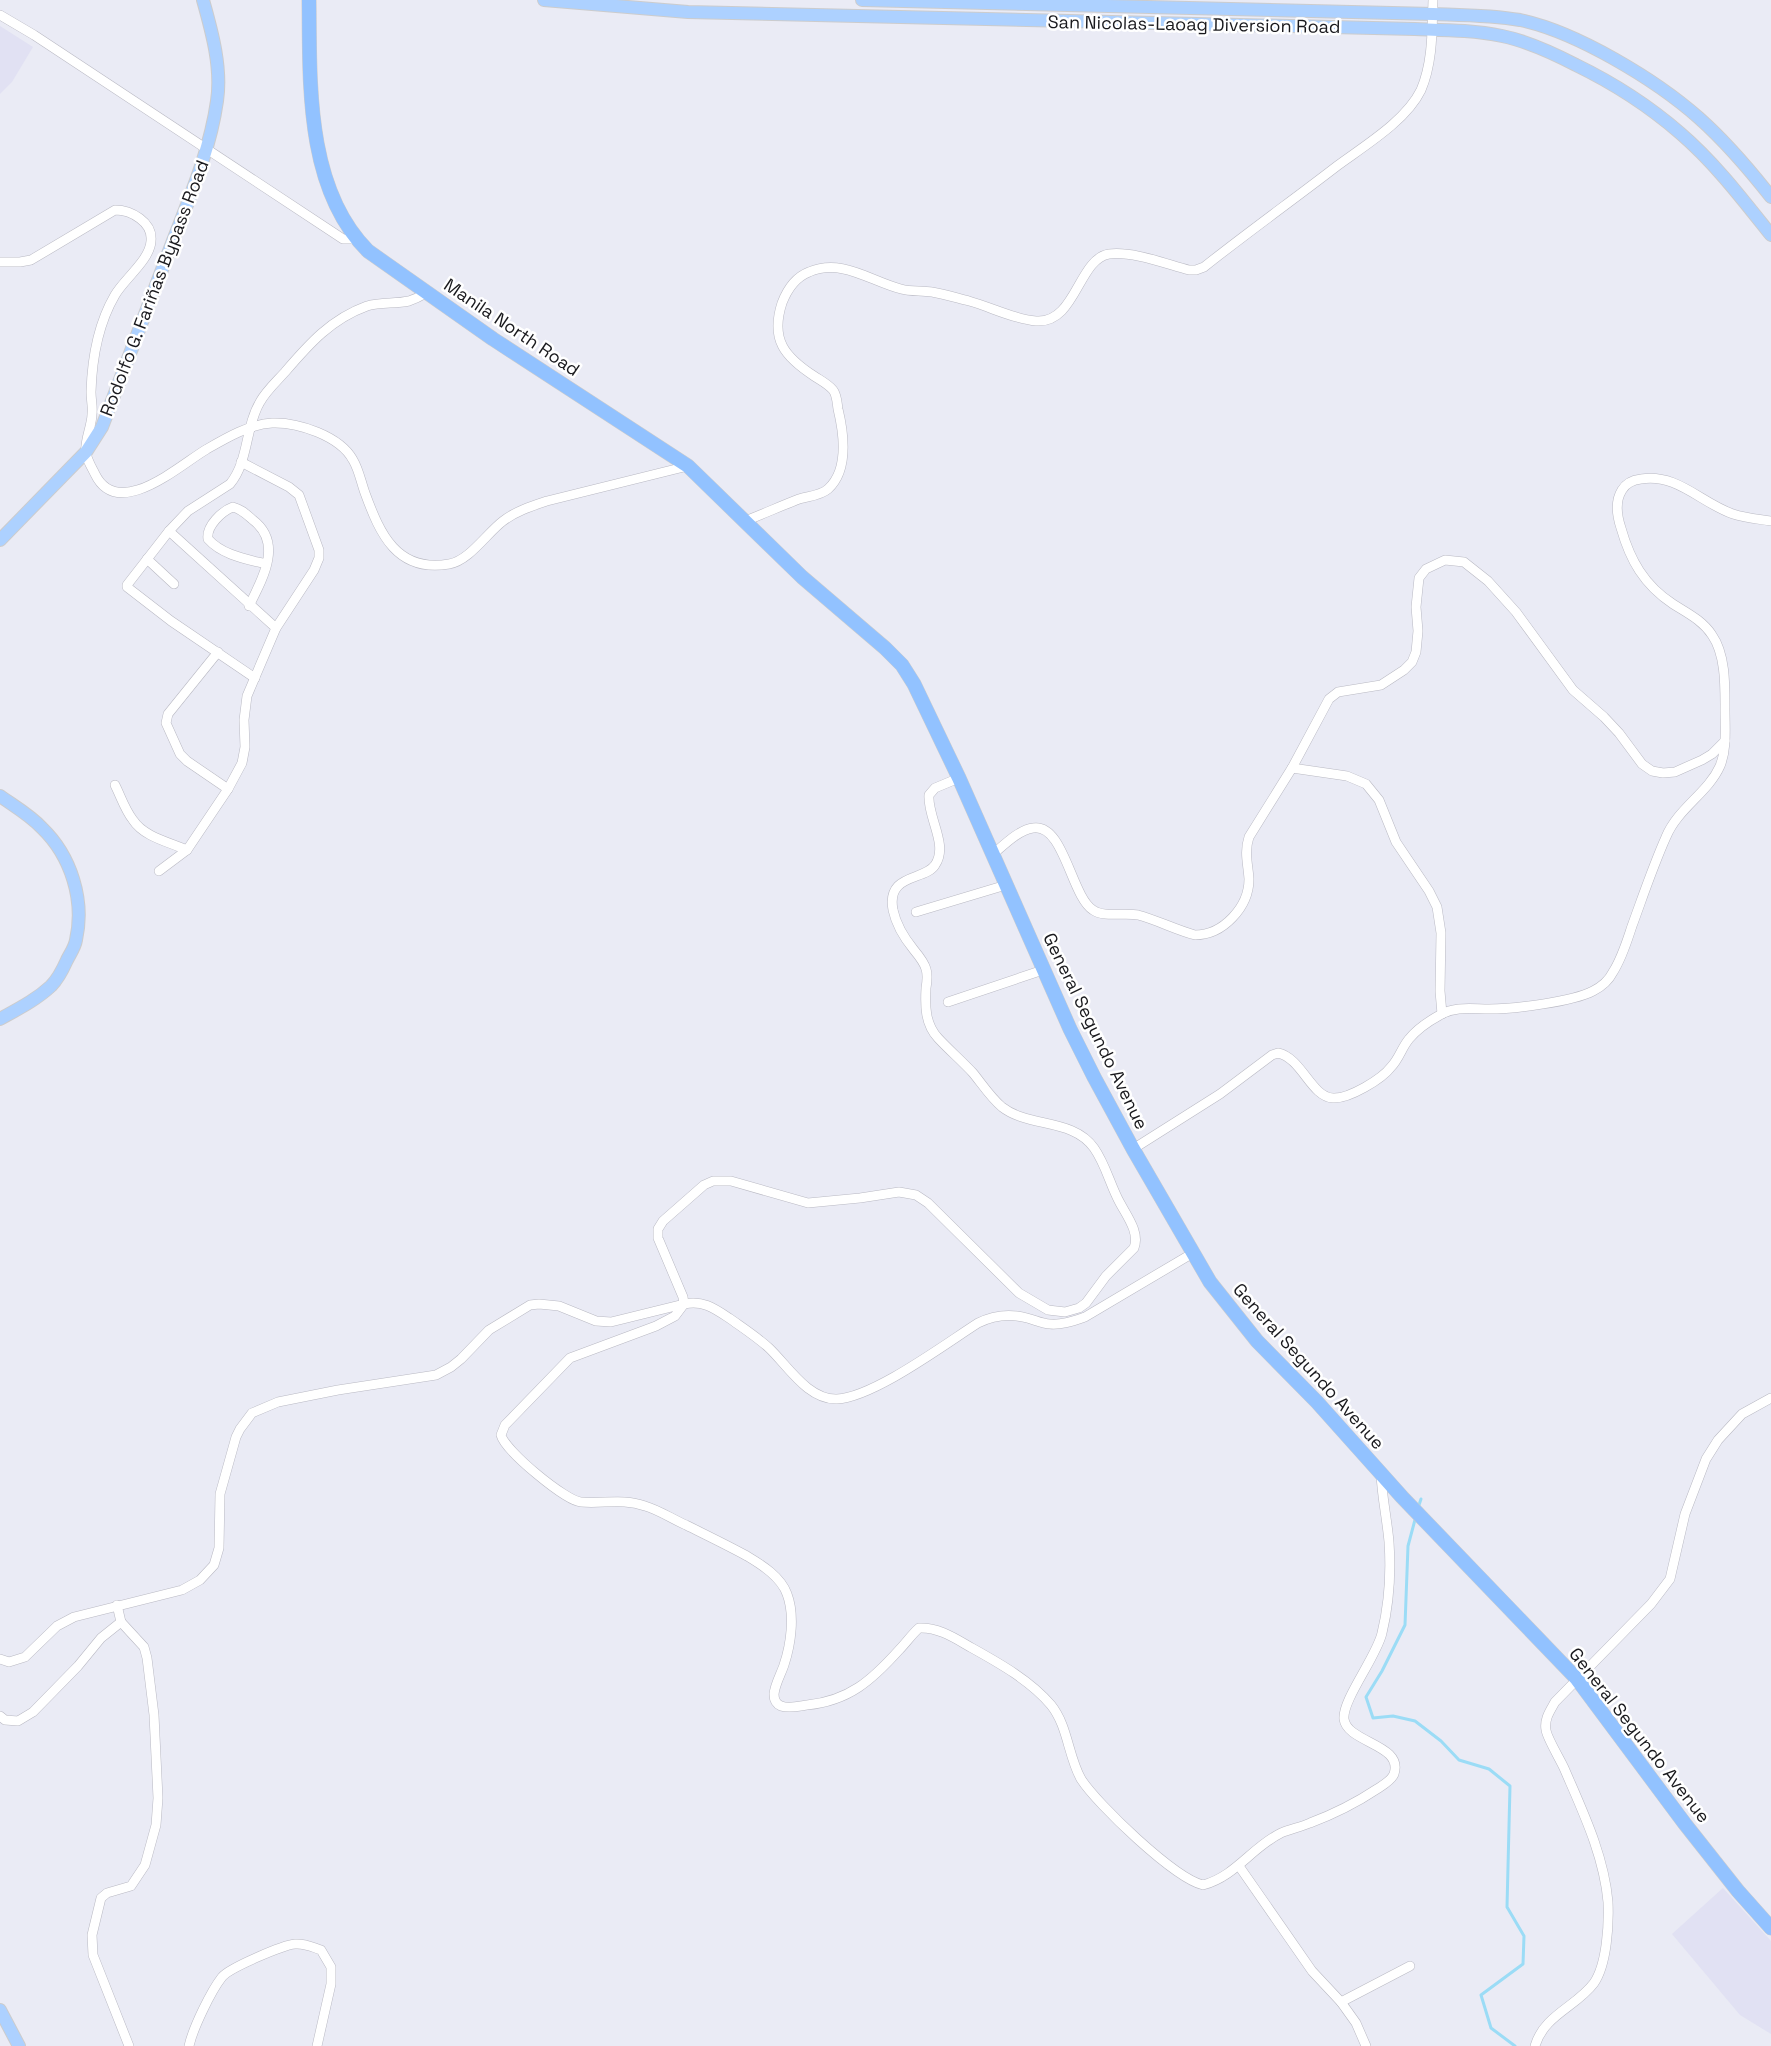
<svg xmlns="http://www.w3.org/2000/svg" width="1771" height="2046" viewBox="0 0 1771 2046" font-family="'Space Grotesk',sans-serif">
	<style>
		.built { fill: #e1e1f3 }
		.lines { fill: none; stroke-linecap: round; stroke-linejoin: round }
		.stream { stroke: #9bdcf6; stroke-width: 3 }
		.minor-casing { stroke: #b9b9c3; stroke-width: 10 }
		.primary-casing { stroke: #cccccd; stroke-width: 14 }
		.trunk-casing { stroke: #cccccd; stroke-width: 15 }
		.minor { stroke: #fff; stroke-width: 9 }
		.primary { stroke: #add1ff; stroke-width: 12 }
		.trunk { stroke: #92c2ff; stroke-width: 14 }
		.labels { text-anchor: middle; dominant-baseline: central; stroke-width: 5; stroke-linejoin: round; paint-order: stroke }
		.street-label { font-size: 18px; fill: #19191d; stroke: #fff }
	</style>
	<rect width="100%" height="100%" fill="#eaebf5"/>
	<g class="built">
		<polygon points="0,26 33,47 12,82 0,94"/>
		<polygon points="1723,1888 1771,1941 1771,2034 1740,2015 1672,1934"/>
	</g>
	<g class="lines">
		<g class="stream">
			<polyline points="1418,1508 1421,1499"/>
			<polyline points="1416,1516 1408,1546 1405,1625 1382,1671 1366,1697 1373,1718 1393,1716 1415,1721 1441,1741 1459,1760 1489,1769 1510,1786 1507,1907 1524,1936 1523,1964 1481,1995 1491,2028 1515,2046"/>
		</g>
		<g class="minor-casing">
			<g id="minor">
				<polyline points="0,15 34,35 343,239 356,239"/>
				<path d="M0,262h20l11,-2 84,-50c16,0 38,12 36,31 -1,19 -27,38 -36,54 -17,29 -23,64 -24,97 0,8 2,15 1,22 0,12 -8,27 -6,39 1,7 6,15 9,21 23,48 86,-10 112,-25 19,-11 43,-25 65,-26 26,-1 68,13 81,37 6,10 8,22 12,33 15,41 32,80 84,71 20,-3 38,-31 54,-43 13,-10 29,-15 44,-20l141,-35"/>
				<path d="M745,521c18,-7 36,-15 54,-22 9,-3 21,-3 29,-10 21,-19 16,-55 10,-80 -1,-6 -1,-14 -5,-19 -5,-6 -13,-10 -19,-14 -29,-19 -44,-36 -32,-73 5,-13 14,-26 27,-31 33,-14 61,9 92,17 10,3 21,1 31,3 12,2 25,6 37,9 22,6 44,18 67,20 40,3 42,-62 73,-67 24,-3 57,10 80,16h7l8,-3c44,-35 89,-67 133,-101 27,-20 69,-45 84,-76 12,-28 11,-60 12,-90"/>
				<polyline points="169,531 276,628"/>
				<polyline points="147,559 174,584"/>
				<path d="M249,606c14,-28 34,-63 4,-86 -7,-6 -12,-11 -20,-13 -11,4 -27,19 -25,32 14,16 38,20 58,25"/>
				<polyline points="218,652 168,714 166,723 180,754 187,761 228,789"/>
				<path d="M255,678l-84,-57 -44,-34v-2l42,-54 19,-20 42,-27c19,-23 15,-57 30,-82 6,-11 16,-20 25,-30 24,-28 46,-53 82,-66 14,-4 28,-2 42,-5 6,-2 12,-5 17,-8"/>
				<polyline points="1292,768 1347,776 1366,784 1379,800 1396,842 1429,891 1437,907 1441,933 1440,991 1442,1014"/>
				<path d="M959,778l-24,10 -6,7c-2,22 20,50 6,70 -10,16 -49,8 -42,45 3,14 12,29 21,40 5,6 10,12 12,19 2,6 1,13 0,19 -1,18 -1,36 12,50 11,12 24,23 35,35 9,11 18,25 29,34 27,21 71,11 92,41 12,17 16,37 26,55 7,13 20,30 14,45l-28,28 -20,27 -7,5 -14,4 -17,-2 -29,-17 -91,-90 -12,-8 -17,-3 -39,6 -52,5 -77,-22h-18l-9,4 -41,36 -5,8v9l25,59 1,7 -9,12 -19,10 -86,32 -65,67 -4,10c4,16 65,66 80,67 22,2 42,-4 64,4 14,4 27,13 41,19 20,10 41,20 61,31 15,9 34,21 40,38 8,21 4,50 -3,71 -3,9 -9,19 -10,29 0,5 2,10 7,12 8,3 19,0 26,-1 42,-4 65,-25 92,-55 7,-7 13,-16 20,-22 20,-1 37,11 53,20 27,15 59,33 79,57 17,21 17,51 30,74 16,25 93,99 122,106 33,-9 49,-38 78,-52 9,-4 20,-6 29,-10 24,-9 46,-20 67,-34 6,-4 14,-8 17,-15 10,-30 -47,-31 -50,-55 -2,-19 33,-63 38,-86 7,-29 9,-62 7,-91 -2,-23 -7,-45 -8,-68"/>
				<path d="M115,785c6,12 10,25 18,35 11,17 36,22 54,30"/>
				<path d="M992,855c11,-9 26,-25 41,-27 31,-5 38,68 60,82 11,8 31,2 45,5 19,5 38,15 57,20 28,0 54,-28 54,-56 -1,-15 -5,-27 0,-42l43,-69 37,-69 9,-7 43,-7 23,-15 8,-8 4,-10 2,-21 -2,-24 3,-29 7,-9 19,-9 19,2 24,19 28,31 57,78 31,27 15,16 23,31 10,7 11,2 12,-1 27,-12 10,-6 13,-13"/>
				<polyline points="159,871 187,850 228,789 242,763 245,747 244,720 247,696 276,628 314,570 319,558 319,550 299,495 289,487 241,462"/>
				<polyline points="916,912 1006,885"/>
				<polyline points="948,1002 1043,970"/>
				<path d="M1133,1149l87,-55 52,-39 6,-2c24,5 33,44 55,45 16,1 49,-19 58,-31 8,-8 11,-20 18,-28 8,-10 20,-18 31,-24 15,-9 32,-6 49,-6 24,0 83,-7 104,-18 8,-4 16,-11 20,-19 9,-14 14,-31 19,-46 11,-30 21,-60 34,-89 12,-29 42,-44 54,-71 7,-17 5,-37 5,-55 0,-24 1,-56 -13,-76 -10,-15 -25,-22 -39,-31 -29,-19 -43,-44 -52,-76 -4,-12 -6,-27 1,-38 4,-7 11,-10 19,-11 36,-6 60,24 92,35 12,4 25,5 38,7"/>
				<polyline points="117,1605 121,1622 144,1647 147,1658 154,1715 158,1798 156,1825 145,1865 131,1886 107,1893 101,1898 92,1935 93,1955 129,2046"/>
				<path d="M0,1659l9,3 16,-5 32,-31 17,-9 108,-27 18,-10 14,-15 5,-17 1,-54 16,-57 4,-8 12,-16 26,-11 60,-12 98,-15 15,-8 10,-8 28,-29 41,-25 9,-1 20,2 37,15 15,1 73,-18c19,-4 30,4 45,14 14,10 28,19 40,30 19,18 39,52 68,51 37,-2 108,-55 141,-76 16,-8 31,-10 49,-5 8,2 15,6 23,6 12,1 23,-3 35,-7l108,-64"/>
				<polyline points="0,1716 5,1720 18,1721 33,1712 78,1666 101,1638 121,1622"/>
				<polyline points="1239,1866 1312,1971 1341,2002 1356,2023 1366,2046"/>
				<polyline points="1341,2002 1410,1966"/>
				<path d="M189,2046c4,-18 22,-55 33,-69 7,-9 61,-32 73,-33 10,-1 17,3 26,6l10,17v17l-14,62"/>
				<path d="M1535,2046c9,-31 41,-39 59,-63 13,-19 15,-59 14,-81 -4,-47 -26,-92 -44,-134 -4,-9 -17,-30 -18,-38 -2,-11 4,-19 9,-28l96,-98 19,-25 15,-65 21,-55 12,-19 24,-26 29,-16"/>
			</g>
		</g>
		<g class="primary-casing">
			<g id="primary">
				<path d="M544,0l144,12 727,17c29,1 58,1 87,7 25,5 51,17 74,29 37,18 73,41 104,68 35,30 63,67 91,102"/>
				<path d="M862,0l571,14c29,1 58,1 87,6 57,12 136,60 179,98 27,24 50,51 72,79"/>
				<path d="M0,540l86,-88 16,-25c23,-61 46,-121 69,-181 18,-47 39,-95 46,-145 5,-33 -5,-69 -14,-101"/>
				<path d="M0,796c14,10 30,19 42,32 29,28 43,72 34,112 -1,7 -6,14 -9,20 -4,9 -9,19 -16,26 -15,14 -33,23 -51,33"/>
				<polyline points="0,2010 19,2046"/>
			</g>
		</g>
		<g class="trunk-casing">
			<path id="trunk" d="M309,0c1,82 -4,188 59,251l125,88 195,127 114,111 83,71 17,17 12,19 45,94 111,251 24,48 39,72 77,133 47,59 60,61 85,95 175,182 108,145 53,67 33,37"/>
		</g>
		<use href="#minor" class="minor"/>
		<use href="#primary" class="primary"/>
		<use href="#trunk" class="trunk"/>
	</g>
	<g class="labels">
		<g class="street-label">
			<text transform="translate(1194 24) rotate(1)">San Nicolas-Laoag Diversion Road</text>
			<text transform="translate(154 288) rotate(-69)">Rodolfo G. Fariñas Bypass Road</text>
			<text transform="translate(512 327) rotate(34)">Manila North Road</text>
			<text transform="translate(1096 1031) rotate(64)">General Segundo Avenue</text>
			<text transform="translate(1309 1366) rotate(48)">General Segundo Avenue</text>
			<text transform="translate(1640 1735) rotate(52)">General Segundo Avenue</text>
		</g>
	</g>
</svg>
